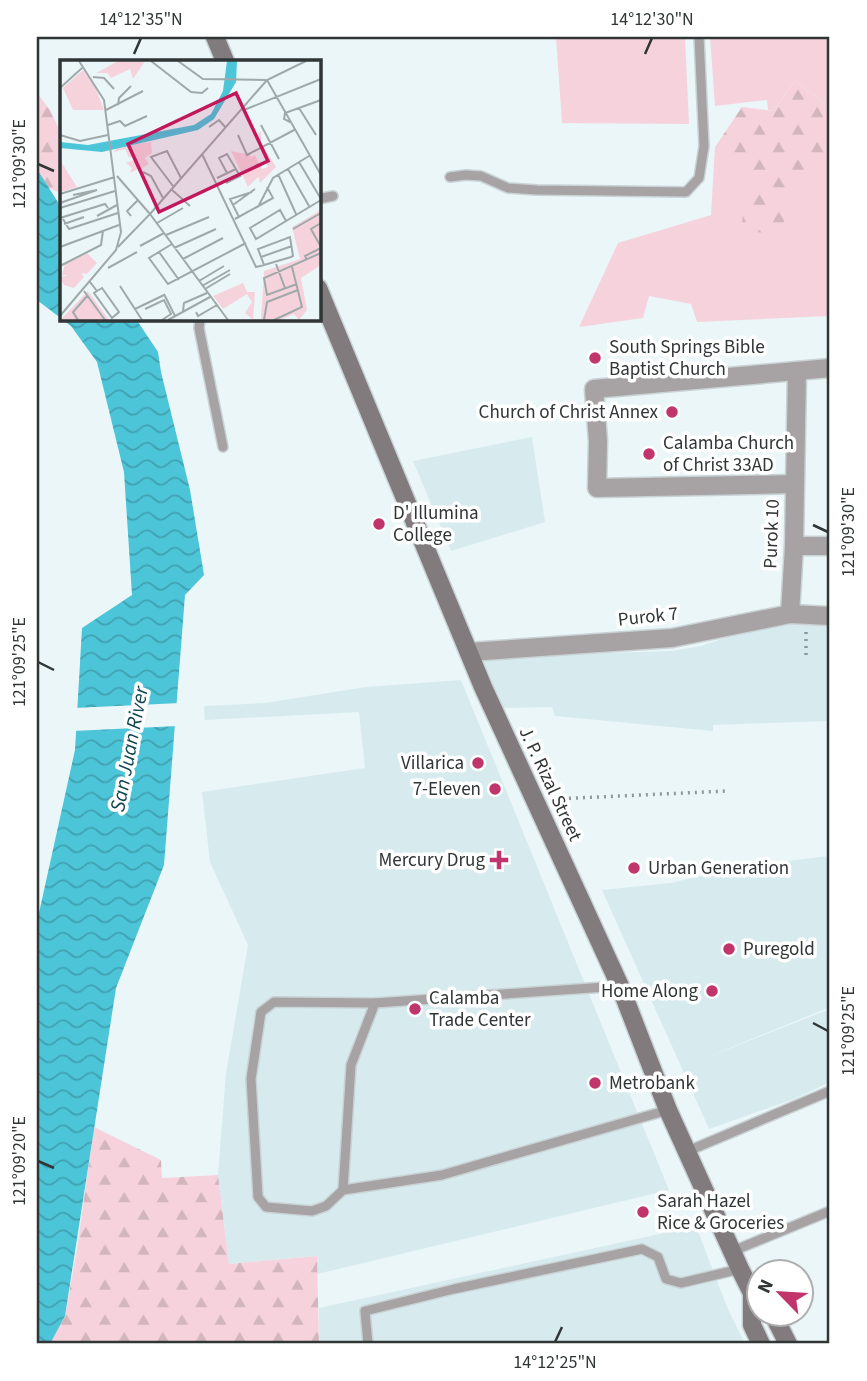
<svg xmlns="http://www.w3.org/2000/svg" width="867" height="1381" viewBox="0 0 867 1381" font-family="'Source Sans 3',sans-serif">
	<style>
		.built { fill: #d7ebef }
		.green { fill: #f6d3dc }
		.forest { fill: url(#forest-firs) }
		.water { fill: url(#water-waves) }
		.pier { fill: #eaf6f8 }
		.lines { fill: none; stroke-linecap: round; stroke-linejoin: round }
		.service-casing { stroke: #c9d3d5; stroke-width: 12 }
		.minor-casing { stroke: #c9d3d5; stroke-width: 21 }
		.secondary-casing { stroke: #c9d3d5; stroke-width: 21 }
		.path { stroke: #8f9799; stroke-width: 3.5; stroke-dasharray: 2 5; stroke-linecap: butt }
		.service { stroke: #a7a2a3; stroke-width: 9 }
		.minor { stroke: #a7a2a3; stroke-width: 18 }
		.secondary { stroke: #827b7d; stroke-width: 18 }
		.ticks { fill: none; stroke: #303536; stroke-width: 2.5 }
		.poi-dot { fill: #c0356c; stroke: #fff; stroke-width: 2.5 }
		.labels { text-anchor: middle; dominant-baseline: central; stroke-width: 7; stroke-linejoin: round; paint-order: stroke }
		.poi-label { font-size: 19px; fill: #303536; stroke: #fff; text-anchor: start }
		.street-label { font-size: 19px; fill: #303536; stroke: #fff }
		.water-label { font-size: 21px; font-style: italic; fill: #0f454e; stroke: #fff }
		.inset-road { fill: none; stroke: #a0a9aa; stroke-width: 2 }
		.view { fill: #c2185b; fill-opacity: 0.15; stroke: #c2185b; stroke-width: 3.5 }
		.inset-edge { fill: none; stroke: #303536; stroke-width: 3.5 }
		.neatline { fill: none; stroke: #303536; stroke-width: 2.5 }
		.ticks-label { font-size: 18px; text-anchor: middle; fill: #303536 }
	</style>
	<defs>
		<pattern id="forest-firs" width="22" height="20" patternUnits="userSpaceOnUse" patternTransform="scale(1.75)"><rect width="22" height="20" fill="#f6d3dc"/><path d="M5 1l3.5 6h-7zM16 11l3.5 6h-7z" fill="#d3b6bd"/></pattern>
		<pattern id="water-waves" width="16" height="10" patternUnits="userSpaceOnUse" patternTransform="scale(1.75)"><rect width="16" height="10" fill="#4cc5d9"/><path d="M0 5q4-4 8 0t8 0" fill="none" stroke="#40a1b1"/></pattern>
	</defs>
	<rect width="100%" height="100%" fill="#eaf6f8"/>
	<g class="built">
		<polygon points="532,437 545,522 451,551 413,461"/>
		<polygon points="799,613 830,615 830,721 713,725 713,731 555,716 552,707 503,708 482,657 671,651 701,646"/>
		<polygon points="461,680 669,1190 317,1274 316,1256 229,1264 218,1175 226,1073 248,945 210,862 202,792 365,768 359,712 205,720 204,706 265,703 366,687"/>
		<polygon points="830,856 830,1007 703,1059 830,1009 830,1043 826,1045 830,1056 830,1082 794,1099 709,1129 602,890 671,883 742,866"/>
		<polygon points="696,1226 727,1307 745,1344 319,1344 319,1308"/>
	</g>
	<g class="green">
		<polygon points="556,37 685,37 689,124 562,123"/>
		<polygon points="710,37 830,37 830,107 795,81 773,111 768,110 767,100 715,106"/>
		<polygon points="830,146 830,316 697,322 691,304 649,296 643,318 579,327 618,243 711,215 715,147"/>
	</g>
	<g class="forest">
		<polygon points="795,81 830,107 830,158 799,182 780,234 741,231 744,206 762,180 732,172 715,147 742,107 773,111"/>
		<polygon points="37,93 50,110 61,133 61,193 48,188 37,169"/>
		<polygon points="94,1127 161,1160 162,1178 218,1175 229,1264 317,1256 319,1344 50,1344 65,1316 77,1249"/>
	</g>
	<polygon class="water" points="37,169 61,207 61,318 136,319 158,352 161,372 190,490 204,575 185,595 164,865 116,988 65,1316 50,1344 37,1344 37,922 75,750 82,628 132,595 124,472 97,362 71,326 37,300"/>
	<polygon class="pier" points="180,703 178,726 73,731 74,708"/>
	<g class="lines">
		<g class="service-casing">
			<g id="service">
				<polyline points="450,177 466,175 481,176 508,188 537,190 686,192 699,178 704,146 699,37"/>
				<polyline points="318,199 333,196"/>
				<polyline points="200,318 199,328 223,447"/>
				<polyline points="620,986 375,1003 274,1002 261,1012 251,1079 258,1197 266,1207 312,1211 326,1206 343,1190 442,1175 668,1110"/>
				<polyline points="688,1151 830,1091"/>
				<polyline points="343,1190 351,1065 375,1003"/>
				<polyline points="733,1251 830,1211"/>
				<polyline points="368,1344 365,1311 454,1289 642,1249 658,1257 666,1279 681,1283 740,1269"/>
			</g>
		</g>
		<g class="minor-casing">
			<g id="minor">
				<polyline points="795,484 597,488 598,441 594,389 830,368"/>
				<polyline points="794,546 830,546"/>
				<polyline points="790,614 794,546 797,371"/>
				<polyline points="469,652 672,638 790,614 830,616"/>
			</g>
		</g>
		<g class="secondary-casing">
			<g id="secondary">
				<polyline points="215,37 225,61"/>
				<polyline points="318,288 483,687 620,986 668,1110 740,1269 752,1293 758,1299"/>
				<polyline points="752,1293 752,1325 761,1344"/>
				<polyline points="773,1314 788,1344"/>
			</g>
		</g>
		<g class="path">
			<polyline points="806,632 806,658"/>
			<polyline points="555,799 727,791"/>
		</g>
		<use href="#service" class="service"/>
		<use href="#minor" class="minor"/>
		<use href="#secondary" class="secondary"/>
	</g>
	<path class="ticks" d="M134,54l7,-16M645,54l7,-16M38,164l16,7M813,525l15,7M38,662l16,8M813,1023l15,8M38,1161l16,7M555,1342l7,-15"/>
	<g class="poi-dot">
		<circle cx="595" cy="358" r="7"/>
		<circle cx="672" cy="412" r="7"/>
		<circle cx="649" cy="454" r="7"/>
		<circle cx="379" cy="524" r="7"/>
		<circle cx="478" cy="763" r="7"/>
		<circle cx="495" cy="789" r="7"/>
		<path d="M495.5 849.5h7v7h7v7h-7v7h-7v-7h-7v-7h7z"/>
		<circle cx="634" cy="868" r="7"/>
		<circle cx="729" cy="949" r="7"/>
		<circle cx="712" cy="991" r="7"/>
		<circle cx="415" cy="1009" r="7"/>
		<circle cx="595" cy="1083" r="7"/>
		<circle cx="643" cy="1212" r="7"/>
	</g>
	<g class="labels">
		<g class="poi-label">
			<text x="609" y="347">South Springs Bible<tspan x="609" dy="22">Baptist Church</tspan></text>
			<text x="658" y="412" text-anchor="end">Church of Christ Annex</text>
			<text x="663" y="443">Calamba Church<tspan x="663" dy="22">of Christ 33AD</tspan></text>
			<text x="393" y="513">D' Illumina<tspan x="393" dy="22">College</tspan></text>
			<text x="464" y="763" text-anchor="end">Villarica</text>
			<text x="481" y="789" text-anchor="end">7-Eleven</text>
			<text x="485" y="860" text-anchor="end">Mercury Drug</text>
			<text x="648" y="868">Urban Generation</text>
			<text x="743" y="949">Puregold</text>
			<text x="698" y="991" text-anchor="end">Home Along</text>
			<text x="429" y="998">Calamba<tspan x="429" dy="22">Trade Center</tspan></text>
			<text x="609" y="1083">Metrobank</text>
			<text x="657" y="1201">Sarah Hazel<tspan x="657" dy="22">Rice &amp; Groceries</tspan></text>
		</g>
		<g class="street-label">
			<text transform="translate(772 534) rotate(-88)">Purok 10</text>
			<text transform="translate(648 617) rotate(-6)">Purok 7</text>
			<text transform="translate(550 784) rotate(65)">J. P. Rizal Street</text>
		</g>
		<g class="water-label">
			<text transform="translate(129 749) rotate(-79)">San Juan River</text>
		</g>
	</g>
	<g transform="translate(60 60)">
		<rect width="261" height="261" fill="#eaf6f8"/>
		<path d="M58,1h27l-12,18 -3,-10 -19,9 -4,-5h-11zM171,91l19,4 10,20 -12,12zM0,100l17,27 -17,5zM27,193l10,10 -10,11 -6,-1 3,4 -10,11 -10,-3 -4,-8 8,-2h-6l3,-11zM183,223l4,9h8l-2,28 -8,-7 7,-11 -5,-8 -24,15 -10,-13zM28,231l21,29h-48l4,-5z" fill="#f6d3dc"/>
		<path d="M23,10l12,16 9,24h-31l-10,-22zM201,71v12l15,24 -16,16 -5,-18 -10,-5 10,-5 7,14 6,-2 -12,-30zM91,82l1,11 -7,5 4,6 -9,5 4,10 -6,-10 -8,4 2,-5 -6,-5 10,-4 -1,-4 -6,3 -4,-9 -11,3 3,-5z" fill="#f6d3dc"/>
		<path d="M261,150v55l-20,13 6,32 -8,10 -5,-6 -14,6h-19l3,-49 36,-12 -8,-32z" fill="#f6d3dc"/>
		<path d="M167,1h10l-1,21 -22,37 -16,11 -96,22 -42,-4v-6l28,3 106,-20 17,-11 12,-23z" fill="#4cc5d9"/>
		<path class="inset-road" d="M91,1l40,31 11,1 6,-5M118,1l25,18 63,1M33,17l11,1 10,11M207,20l54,95M0,28l22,-20M58,45l1,-7 12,-12M239,48l17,27M46,50l37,-19M184,50l77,-31M230,62l-6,-3 1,-6 36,-13M48,65l12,-4 5,5 22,-10M201,65l18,34M149,67l10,-7 7,8M0,75l20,6 28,-6M178,75l9,20 49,-26M142,94l54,113 8,-2 27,-8 2,-1 -3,-19 -32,12 6,16M239,102l22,37M228,109l21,37M83,112l8,4 12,22M218,114l18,40M57,116l33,38 -32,33M157,118l19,-9M166,123l14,-7 -13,-22 -8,4 8,15M113,126l-22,-29 16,-6 14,27M111,129l19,17M0,134l55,-17M0,143l37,-13 -24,5M173,145l22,-16M198,147l15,-29 36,-22M0,148l55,-17M90,154l117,-134 39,-19M90,154l78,106M37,156l20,-11M71,156l-4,-5 11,-11M179,157l-9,-18 22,-7M0,158l45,-14 3,4M3,159l6,10 49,-16M175,159l38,-21 -6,-11M226,161l-6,-11 -30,18 6,11 65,-39M97,163l26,-15M261,163l-10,6 10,18M4,164l20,-7M233,169l28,-16M106,175l43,-18M112,184l-23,14 19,26 78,-41M80,186l24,-13M0,187l59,-22M114,188l42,-19M99,192l20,28M201,197l31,-11M123,199l40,-21M247,200l-2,-4 16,-8M216,204l9,24M0,206l41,-21 2,-14M48,208l29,-16M139,221l25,-15M30,222l7,9 5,-3 17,24 -7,6 -18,-25 3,-2M237,224l-30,11 -3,-17 57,-25M60,226l22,34M142,226l28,-16M145,229l25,-15M24,231l21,29M104,234l11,22M75,249l29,-14M85,249l19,-9 7,14 -9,6M123,251l1,-8 23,-10M136,252l2,4 19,-11M0,256l56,-66 5,-18 -17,-132 -25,-39M18,260l-5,-8 15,-17M108,260l42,-23M204,260l3,-18 31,-12M214,260l28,-13 -10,-40"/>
		<path class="view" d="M176,33l32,68 -109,51 -31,-68z"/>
		<rect width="261" height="261" class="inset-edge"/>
	</g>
	<rect width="867" height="1381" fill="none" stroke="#ffffff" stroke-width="77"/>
	<g transform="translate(780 1293) rotate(295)"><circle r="33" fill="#ffffff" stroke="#acaeaf" stroke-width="2"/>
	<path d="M0-5L12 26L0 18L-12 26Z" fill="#c0356c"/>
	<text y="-10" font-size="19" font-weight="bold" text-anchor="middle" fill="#303536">N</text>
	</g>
	<rect x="38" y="38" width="790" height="1304" class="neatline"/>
	<g class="ticks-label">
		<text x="141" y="25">14°12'35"N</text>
		<text x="652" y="25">14°12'30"N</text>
		<text transform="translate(19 164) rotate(-90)" y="6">121°09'30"E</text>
		<text transform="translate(848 532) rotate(-90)" y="6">121°09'30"E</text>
		<text transform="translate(19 662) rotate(-90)" y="6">121°09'25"E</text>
		<text transform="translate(848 1031) rotate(-90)" y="6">121°09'25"E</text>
		<text transform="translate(19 1161) rotate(-90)" y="6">121°09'20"E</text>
		<text x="555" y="1368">14°12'25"N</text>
	</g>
</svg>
